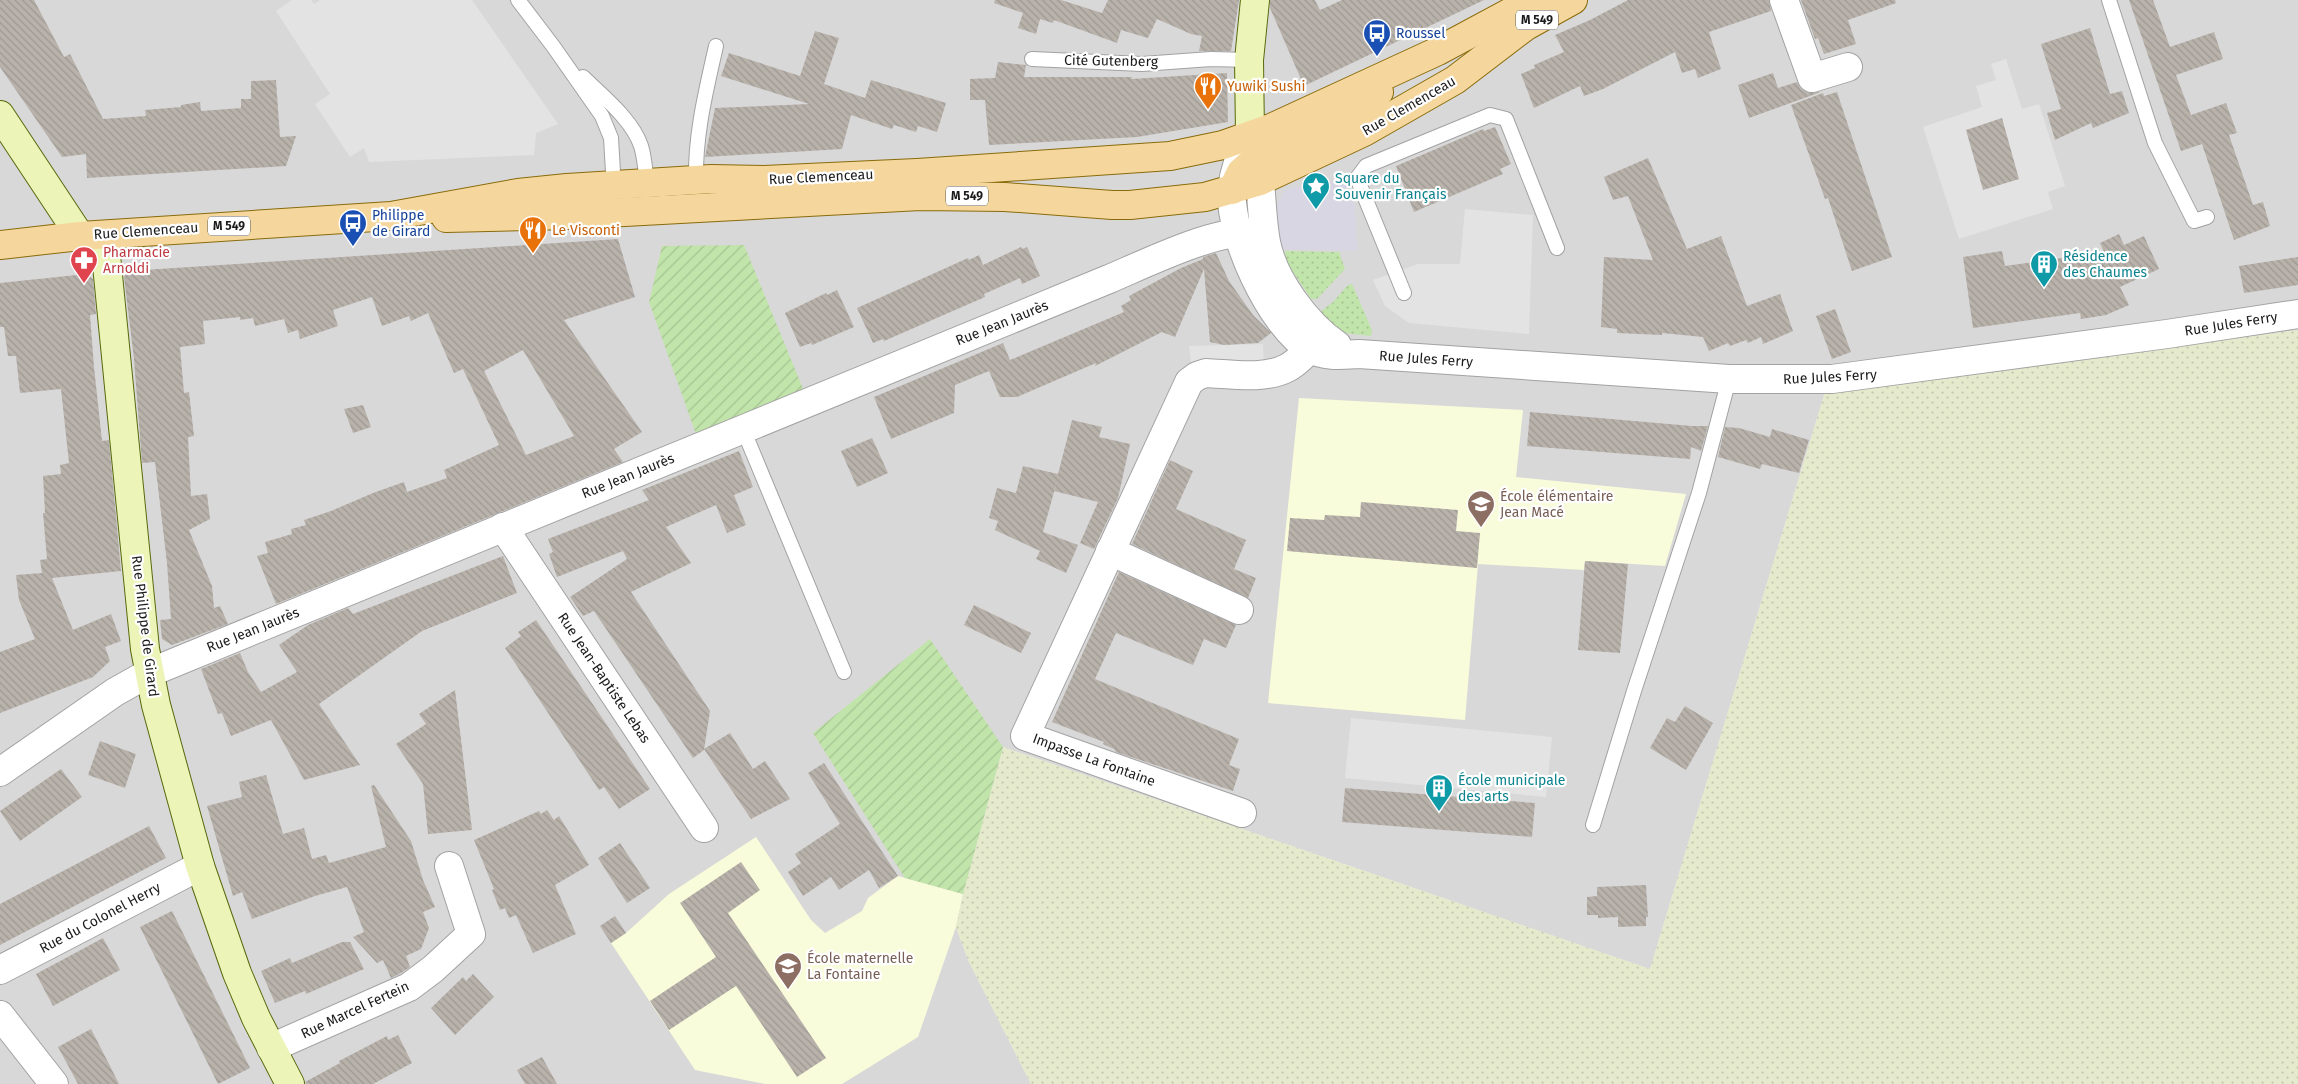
<svg xmlns="http://www.w3.org/2000/svg" width="2298" height="1084" viewBox="0 0 2298 1084" font-family="'Fira Sans',sans-serif">
	<style>
		.residential { fill: #d9d8d8 }
		.education { fill: #f9fcda }
		.farmland { fill: url(#farmland-dots) }
		.grass { fill: url(#grass-dots) }
		.garden { fill: url(#garden-furrows) }
		.parking { fill: #e3e3e3 }
		.plaza { fill: #d7d6e2 }
		.building { fill: url(#building-back-hatch); fill-rule: evenodd }
		.lines { fill: none; stroke-linecap: round; stroke-linejoin: round }
		.lane-casing { stroke: #a2a2a2; stroke-width: 16 }
		.street-casing { stroke: #a2a2a2; stroke-width: 30 }
		.secondary-casing { stroke: #56690c; stroke-width: 30 }
		.primary-casing { stroke: #896b0a; stroke-width: 30 }
		.lane { stroke: #fff; stroke-width: 14 }
		.street { stroke: #fff; stroke-width: 28 }
		.secondary { stroke: #ecf4b7; stroke-width: 28 }
		.primary { stroke: #f5d79e; stroke-width: 28 }
		.labels { text-anchor: middle; dominant-baseline: central; stroke-width: 4.5; stroke-linejoin: round; paint-order: stroke }
		.shield { fill: #fff; stroke: #5f5f5f; stroke-width: 1 }
		.shield-label { font-size: 12px; font-weight: bold; fill: #1b1b1b }
		.transit-label { font-size: 14px; fill: #164399; stroke: #fff; text-anchor: start }
		.street-label { font-size: 14px; fill: #1b1b1b; stroke: #fff }
		.food-label { font-size: 14px; fill: #c56008; stroke: #fff; text-anchor: start }
		.culture-label { font-size: 14px; fill: #0d838f; stroke: #fff; text-anchor: start }
		.health-label { font-size: 14px; fill: #be3a42; stroke: #fff; text-anchor: start }
		.education-label { font-size: 14px; fill: #785e54; stroke: #fff; text-anchor: start }
	</style>
	<defs>
		<pattern id="farmland-dots" width="8" height="8" patternUnits="userSpaceOnUse" patternTransform="scale(1.25)"><rect width="8" height="8" fill="#e5eacd"/><path d="M2 2h.1M6 6h.1" fill="none" stroke="#c4c8af" stroke-width="1.8" stroke-linecap="round"/></pattern>
		<pattern id="grass-dots" width="8" height="8" patternUnits="userSpaceOnUse" patternTransform="scale(1.25)"><rect width="8" height="8" fill="#c1e4aa"/><path d="M2 2h.1M6 6h.1" fill="none" stroke="#a5c392" stroke-width="1.8" stroke-linecap="round"/></pattern>
		<pattern id="garden-furrows" width="10" height="10" patternUnits="userSpaceOnUse" patternTransform="scale(1.25)"><rect width="10" height="10" fill="#c1e4aa"/><path d="M-1 1l2-2M0 10L10 0M9 11l2-2" fill="none" stroke="#a5c392"/></pattern>
		<pattern id="building-back-hatch" width="6" height="6" patternUnits="userSpaceOnUse" patternTransform="scale(1.25)"><rect width="6" height="6" fill="#b8b2ab"/><path d="M-1 5l2 2M0 0l6 6M5-1l2 2" fill="none" stroke="#9e9893"/></pattern>
	</defs>
	<rect width="100%" height="100%" fill="#eceae1"/>
	<polygon class="residential" points="0,0 2298,0 2298,330 1825,392 1650,969 1003,747 963,894 956,927 968,960 1031,1084 0,1084"/>
	<g class="education">
		<polygon points="1299,398 1523,410 1516,477 1686,494 1665,566 1585,561 1584,570 1478,564 1465,720 1268,703"/>
		<polygon points="756,837 811,920 825,933 862,911 868,898 898,876 963,894 956,927 918,1037 842,1084 765,1084 695,1070 611,943 626,933 669,894"/>
	</g>
	<polygon class="farmland" points="2298,330 2298,1084 1031,1084 968,960 956,927 963,894 1003,747 1650,969 1825,392"/>
	<g class="grass">
		<polygon points="1285,251 1339,252 1345,269 1317,299 1311,299 1285,260"/>
		<polygon points="1352,284 1372,330 1371,336 1343,333 1320,312 1333,302 1348,285"/>
	</g>
	<g class="garden">
		<polygon points="744,245 804,391 697,437 649,302 662,246"/>
		<polygon points="930,639 1003,747 963,894 905,878 813,733"/>
	</g>
	<g class="parking">
		<polygon points="292,0 311,0 314,4 320,0 472,0 558,124 536,133 534,155 369,162 364,148 350,157 315,104 330,94 276,11"/>
		<polygon points="2006,59 2022,109 2039,104 2065,186 2048,192 2053,209 1959,239 1923,127 1982,107 1976,86 1996,80 1991,64"/>
		<polygon points="1465,209 1533,215 1529,334 1409,323 1385,306 1373,280 1418,264 1460,264"/>
		<polygon points="1263,344 1264,369 1192,371 1189,346"/>
		<polygon points="1351,718 1552,737 1546,797 1345,778"/>
	</g>
	<polygon class="plaza" points="1347,179 1355,204 1357,251 1279,249 1277,204 1286,189"/>
	<g class="building">
		<polygon points="0,0 34,0 64,57 70,54 103,119 146,116 145,110 181,107 181,105 200,102 201,111 241,108 241,99 251,99 251,81 276,80 280,137 296,136 286,166 87,178 86,154 62,157 0,67"/>
		<polygon points="995,0 1061,0 1102,13 1108,0 1239,0 1231,51 1199,51 1202,36 1191,34 1157,19 1148,38 1121,30 1117,43 1054,20 1053,23 1040,19 1036,34 1018,28 1023,13 994,3"/>
		<polygon points="1270,0 1315,0 1320,10 1342,0 1484,0 1304,86 1270,8"/>
		<polygon points="1628,0 1769,0 1771,11 1709,32 1721,69 1698,78 1695,69 1682,73 1675,52 1603,89 1584,96 1580,86 1534,108 1521,74 1535,68 1534,65 1564,52 1555,35 1590,20"/>
		<polygon points="1801,0 1895,0 1896,3 1848,20 1856,44 1824,54 1818,38 1815,39"/>
		<polygon points="2129,0 2153,0 2170,47 2214,32 2223,59 2176,75 2191,115 2226,103 2237,133 2229,135 2253,205 2263,202 2270,226 2234,240 2202,144 2181,151"/>
		<polygon points="2090,28 2110,94 2122,91 2129,113 2093,128 2091,123 2055,140 2047,113 2061,109 2041,44"/>
		<polygon points="815,31 839,38 824,84 865,98 871,80 946,103 937,132 918,126 916,132 894,125 892,129 851,115 842,149 705,157 715,108 809,104 721,76 729,53 800,76"/>
		<polygon points="998,62 1026,65 1024,77 1132,77 1131,79 1227,73 1228,122 1137,137 989,145 985,100 970,100 970,79 995,78"/>
		<polygon points="1773,73 1778,88 1797,82 1801,89 1808,93 1821,92 1749,118 1738,85"/>
		<polygon points="1837,92 1892,257 1852,271 1828,198 1825,199 1791,105 1823,93 1824,96"/>
		<polygon points="2002,118 2019,179 1983,190 1966,130"/>
		<polygon points="1495,127 1511,164 1500,169 1503,174 1414,212 1396,166 1483,129 1484,131"/>
		<polygon points="1648,158 1687,249 1721,236 1747,306 1780,294 1793,331 1763,344 1761,337 1748,343 1746,340 1730,346 1728,343 1709,351 1703,337 1662,333 1662,335 1617,333 1617,329 1601,327 1604,257 1653,260 1628,196 1613,200 1604,177"/>
		<polygon points="2119,234 2124,245 2144,236 2159,269 2120,287 2129,305 2106,315 2081,319 2080,313 1973,328 1963,257 2002,251 2005,266 2104,252 2100,243"/>
		<path d="M618,239l17,58 -71,23 78,112 -28,17 9,13 -347,142 -19,-48 11,-3 -3,-11 27,-8 -1,-5 15,-4 -2,-5 27,-9 42,-18 31,-11 3,10 40,-14 -3,-8 55,-25 -36,-76 -9,4 -26,-60 -17,8 -2,-5 -27,10 -10,-29 -39,13 5,16 -38,13 -2,-9 -10,3 -4,-14 -29,7 -2,-8 -13,2v-3l-37,4 2,23 -25,3 4,46 5,-1 5,44 -6,1 3,59 16,-2 3,25 -21,11 23,56 2,22 6,-2 8,18 -56,21 -10,-6 -2,-19 11,-1 -4,-56 -12,-101 -13,1 -8,-104 -10,-82 4,-6zM523,350l51,86 -48,19 -42,-84z"/>
		<polygon points="1021,247 1022,249 1027,247 1040,276 1022,284 1020,278 984,294 985,297 884,341 883,339 873,343 857,308 968,258 969,260 979,255 983,265"/>
		<polygon points="1216,253 1229,281 1253,315 1271,333 1258,343 1224,345 1210,342 1204,269 1175,337 1162,332 1095,366 1096,363 1017,397 1000,397 989,371 955,385 954,413 891,439 874,397 1003,343 1010,360 1124,312 1121,306 1131,300 1129,296 1181,268 1203,259 1203,257"/>
		<polygon points="2298,257 2298,285 2244,293 2239,266"/>
		<polygon points="86,274 93,279 96,314 90,315 94,367 102,441 109,440 121,571 52,578 73,630 111,614 121,641 105,647 110,661 93,677 0,713 0,652 35,639 19,600 16,575 42,573 40,560 47,559 43,513 45,513 43,476 61,474 60,465 69,463 61,389 20,393 16,356 8,356 4,327 0,327 0,283"/>
		<polygon points="837,290 854,327 812,345 811,343 800,347 785,313 826,293 827,295"/>
		<polygon points="1835,309 1851,352 1832,359 1816,316"/>
		<polygon points="363,405 371,427 353,433 344,409"/>
		<polygon points="1530,412 1692,426 1708,426 1701,451 1691,447 1690,459 1527,446"/>
		<polygon points="1072,420 1102,427 1099,437 1130,444 1118,498 1094,549 1080,543 1098,502 1054,491 1057,481 1043,532 1078,545 1066,573 1036,559 1040,551 995,530 998,521 989,518 997,488 1016,493 1023,466 1058,474"/>
		<polygon points="1725,427 1739,428 1770,437 1772,429 1809,440 1799,473 1762,464 1760,469 1718,457"/>
		<polygon points="872,438 888,473 857,487 841,451"/>
		<polygon points="739,451 753,487 734,495 746,525 727,533 716,505 666,527 691,563 631,592 710,711 704,750 693,758 594,611 583,616 570,597 627,559 623,551 557,577 549,554 553,552 548,539 649,500 642,490"/>
		<polygon points="1170,460 1193,471 1176,509 1246,540 1234,569 1256,578 1248,598 1132,544"/>
		<polygon points="1361,502 1458,510 1456,531 1480,533 1477,568 1287,551 1290,518 1324,520 1325,515 1360,517"/>
		<polygon points="503,556 517,593 422,631 319,704 360,765 304,780 271,720 231,736 222,713 218,714 201,669 240,653 248,672 261,692 297,672 279,645 308,625 348,608 353,614"/>
		<polygon points="1585,561 1628,564 1620,653 1578,650"/>
		<polygon points="1119,572 1236,625 1226,648 1204,639 1193,665 1116,633 1095,679 1239,739 1229,765 1240,769 1233,791 1116,752 1114,749 1103,744 1104,742 1052,722"/>
		<polygon points="974,605 1031,633 1021,653 964,625"/>
		<polygon points="536,620 650,789 619,809 604,787 599,790 505,648 521,636 518,632"/>
		<polygon points="455,690 472,830 428,834 423,784 396,744 426,724 419,714"/>
		<polygon points="1685,706 1713,723 1686,770 1650,748 1667,718 1675,722"/>
		<polygon points="730,733 753,769 765,761 790,799 751,819 704,749"/>
		<polygon points="100,741 136,754 125,788 88,775"/>
		<polygon points="824,763 898,876 879,888 869,870 839,890 831,877 803,896 788,872 801,863 795,854 840,824 808,773"/>
		<polygon points="61,769 82,797 20,841 0,811"/>
		<polygon points="266,775 283,834 304,828 312,859 326,855 329,863 386,847 371,786 374,785 411,841 423,880 435,907 423,912 429,928 421,949 406,956 410,967 401,973 391,978 383,960 377,963 353,937 364,932 347,887 315,896 252,919 242,892 233,896 207,806 242,797 239,782"/>
		<polygon points="1345,788 1535,803 1532,837 1342,822"/>
		<polygon points="547,810 554,820 559,816 589,865 555,885 576,934 533,953 516,915 509,918 505,908 500,910 492,890 494,889 474,840 539,811 541,814"/>
		<polygon points="149,826 166,858 0,945 0,904"/>
		<polygon points="620,843 650,888 627,903 598,858"/>
		<polygon points="741,862 760,890 728,913 826,1058 797,1077 736,986 669,1030 650,1001 716,957 680,903"/>
		<polygon points="1646,885 1648,917 1646,917 1646,926 1618,927 1618,917 1598,918 1598,915 1587,915 1587,897 1597,896 1597,887"/>
		<polygon points="172,911 250,1068 218,1084 140,927"/>
		<polygon points="615,916 626,933 611,943 600,926"/>
		<polygon points="103,938 120,970 53,1006 36,974"/>
		<polygon points="342,942 350,942 364,969 306,994 305,991 275,1003 261,971 290,958 292,963"/>
		<polygon points="473,974 494,997 455,1035 431,1008 463,977 466,981"/>
		<polygon points="91,1029 109,1064 119,1084 78,1084 58,1047"/>
		<polygon points="398,1035 412,1063 373,1084 306,1084 305,1082 340,1063 339,1061 387,1036 388,1040"/>
		<polygon points="542,1057 557,1084 525,1084 517,1070"/>
	</g>
	<g class="lines">
		<g class="lane-casing">
			<g id="lane">
				<polyline points="518,0 553,46 602,116 611,138 614,189"/>
				<polyline points="2109,0 2155,143 2194,221 2207,217"/>
				<polyline points="1032,59 1142,64 1211,59 1249,60"/>
				<path d="M583,77c19,19 49,42 58,69 4,13 5,28 6,42"/>
				<path d="M696,180c-1,-46 10,-89 20,-134"/>
				<polyline points="1404,293 1357,178 1366,166 1490,115 1506,119 1557,248"/>
				<polyline points="743,429 844,672"/>
				<polyline points="1593,825 1634,691 1699,493 1729,379"/>
			</g>
		</g>
		<g class="street-casing">
			<g id="street">
				<polyline points="1784,0 1812,78 1848,67"/>
				<path d="M1250,135c-9,17 -16,35 -18,54 -4,44 39,138 78,160 15,8 32,6 49,5l370,25h103l335,-45 131,-20"/>
				<path d="M1257,158c5,28 4,57 9,84 7,37 40,82 71,103"/>
				<polyline points="503,527 704,828"/>
				<polyline points="1110,551 1239,610"/>
				<path d="M0,772l115,-80 34,-19 960,-394c29,-12 109,-51 137,-45 10,3 17,11 23,20"/>
				<path d="M1242,813l-217,-77 164,-354 8,-6 9,-3c25,1 58,7 81,-5 13,-7 24,-21 34,-32"/>
				<polyline points="0,970 200,866"/>
				<polyline points="0,1015 54,1084"/>
				<polyline points="271,1048 409,987 433,969 471,934 449,866"/>
			</g>
		</g>
		<g class="secondary-casing">
			<g id="secondary">
				<polyline points="0,115 80,236"/>
				<polyline points="1250,135 1249,60 1255,0"/>
				<polyline points="104,235 145,649 156,705 200,866 237,973 256,1018 290,1084"/>
			</g>
		</g>
		<g class="primary-casing">
			<g id="primary">
				<polyline points="1232,190 1241,172 1257,158 1338,119 1379,92"/>
				<polyline points="446,218 569,215 920,196 1005,197 1112,205 1130,205 1205,197 1260,181 1364,132 1455,80 1526,26 1573,0"/>
				<polyline points="0,245 80,236 391,216 518,193 567,188 711,179 764,180 917,173 1170,156 1223,145 1271,128 1438,51 1533,0"/>
			</g>
		</g>
		<use href="#lane" class="lane"/>
		<use href="#street" class="street"/>
		<use href="#secondary" class="secondary"/>
		<use href="#primary" class="primary"/>
	</g>
	<defs>
		<g id="bus-pin" transform="scale(1.4375)"><path d="M0 17L-7.5 6A9.5 9.5 0 1 1 7.5 6Z" fill="#1a4fb4" stroke="#fff"/><path d="M-5-6H5V4H4V6H2V4H-2V6H-4V4H-5ZM-3.5-4V0h7V-4ZM-3.5 1.2v1.5H-2V1.2ZM2 1.2v1.5H3.5V1.2Z" fill="#fff"/></g>
		<g id="restaurant-pin" transform="scale(1.4375)"><path d="M0 17L-7.5 6A9.5 9.5 0 1 1 7.5 6Z" fill="#e8710a" stroke="#fff"/><path d="M-5-6h1v4h1v-4h1v4h1v-4h1v5L-1.5 .5V6h-2V.5L-5-1ZM5-6V6H3V1.5H1.5Q1.5-4 5-6Z" fill="#fff"/></g>
		<g id="sight-pin" transform="scale(1.4375)"><path d="M0 17L-7.5 6A9.5 9.5 0 1 1 7.5 6Z" fill="#0f9aa8" stroke="#fff"/><path d="M0-6L1.8-2.2L6-1.7L2.9 1.2L3.7 5.4L0 3.3L-3.7 5.4L-2.9 1.2L-6-1.7L-1.8-2.2Z" fill="#fff"/></g>
		<g id="pharmacy-pin" transform="scale(1.4375)"><path d="M0 17L-7.5 6A9.5 9.5 0 1 1 7.5 6Z" fill="#e0444e" stroke="#fff"/><path d="M-2-6h4v4h4v4h-4v4h-4v-4h-4v-4h4Z" fill="#fff"/></g>
		<g id="building-pin" transform="scale(1.4375)"><path d="M0 17L-7.5 6A9.5 9.5 0 1 1 7.5 6Z" fill="#0f9aa8" stroke="#fff"/><path d="M-4-6H4V6H1V3H-1V6H-4ZM-2.5-4.3h1.7v1.8h-1.7ZM.8-4.3h1.7v1.8H.8ZM-2.5-1h1.7V.8h-1.7ZM.8-1h1.7V.8H.8Z" fill="#fff"/></g>
		<g id="school-pin" transform="scale(1.4375)"><path d="M0 17L-7.5 6A9.5 9.5 0 1 1 7.5 6Z" fill="#8d6e63" stroke="#fff"/><path d="M0-5L7-2L0 1L-7-2ZM-4 1L0 2.5L4 1V4Q0 6-4 4Z" fill="#fff"/></g>
	</defs>
	<g fill-rule="evenodd">
		<use href="#bus-pin" x="1377" y="33"/>
		<use href="#restaurant-pin" x="1208" y="86"/>
		<use href="#sight-pin" x="1316" y="186"/>
		<use href="#bus-pin" x="353" y="223"/>
		<use href="#restaurant-pin" x="533" y="230"/>
		<use href="#pharmacy-pin" x="84" y="260"/>
		<use href="#building-pin" x="2044" y="264"/>
		<use href="#school-pin" x="1481" y="504"/>
		<use href="#building-pin" x="1439" y="788"/>
		<use href="#school-pin" x="788" y="966"/>
	</g>
	<g class="labels">
		<g class="shield">
			<rect x="1516" y="10.5" width="42" height="19" rx="4"/>
			<rect x="946" y="186.5" width="42" height="19" rx="4"/>
			<rect x="208" y="216.5" width="42" height="19" rx="4"/>
		</g>
		<g class="shield-label">
			<text x="1537" y="20">M 549</text>
			<text x="967" y="196">M 549</text>
			<text x="229" y="226">M 549</text>
		</g>
		<g class="transit-label">
			<text x="1396" y="33">Roussel</text>
			<text x="372" y="215">Philippe<tspan x="372" dy="16">de Girard</tspan></text>
		</g>
		<g class="street-label">
			<text transform="translate(1111 61) rotate(1)">Cité Gutenberg</text>
			<text transform="translate(1409 106) rotate(-30)">Rue Clemenceau</text>
			<text transform="translate(821 177) rotate(-3)">Rue Clemenceau</text>
			<text transform="translate(146 231) rotate(-4)">Rue Clemenceau</text>
			<text transform="translate(1002 323) rotate(-22)">Rue Jean Jaurès</text>
			<text transform="translate(2231 324) rotate(-9)">Rue Jules Ferry</text>
			<text transform="translate(1426 359) rotate(4)">Rue Jules Ferry</text>
			<text transform="translate(1830 377) rotate(-3)">Rue Jules Ferry</text>
			<text transform="translate(628 476) rotate(-22)">Rue Jean Jaurès</text>
			<text transform="translate(145 626) rotate(83)">Rue Philippe de Girard</text>
			<text transform="translate(253 630) rotate(-22)">Rue Jean Jaurès</text>
			<text transform="translate(604 678) rotate(56)">Rue Jean-Baptiste Lebas</text>
			<text transform="translate(1094 760) rotate(20)">Impasse La Fontaine</text>
			<text transform="translate(100 918) rotate(-28)">Rue du Colonel Herry</text>
			<text transform="translate(355 1010) rotate(-25)">Rue Marcel Fertein</text>
		</g>
		<g class="food-label">
			<text x="1227" y="86">Yuwiki Sushi</text>
			<text x="552" y="230">Le Visconti</text>
		</g>
		<g class="culture-label">
			<text x="1335" y="178">Square du<tspan x="1335" dy="16">Souvenir Français</tspan></text>
			<text x="2063" y="256">Résidence<tspan x="2063" dy="16">des Chaumes</tspan></text>
			<text x="1458" y="780">École municipale<tspan x="1458" dy="16">des arts</tspan></text>
		</g>
		<g class="health-label">
			<text x="103" y="252">Pharmacie<tspan x="103" dy="16">Arnoldi</tspan></text>
		</g>
		<g class="education-label">
			<text x="1500" y="496">École élémentaire<tspan x="1500" dy="16">Jean Macé</tspan></text>
			<text x="807" y="958">École maternelle<tspan x="807" dy="16">La Fontaine</tspan></text>
		</g>
	</g>
</svg>
